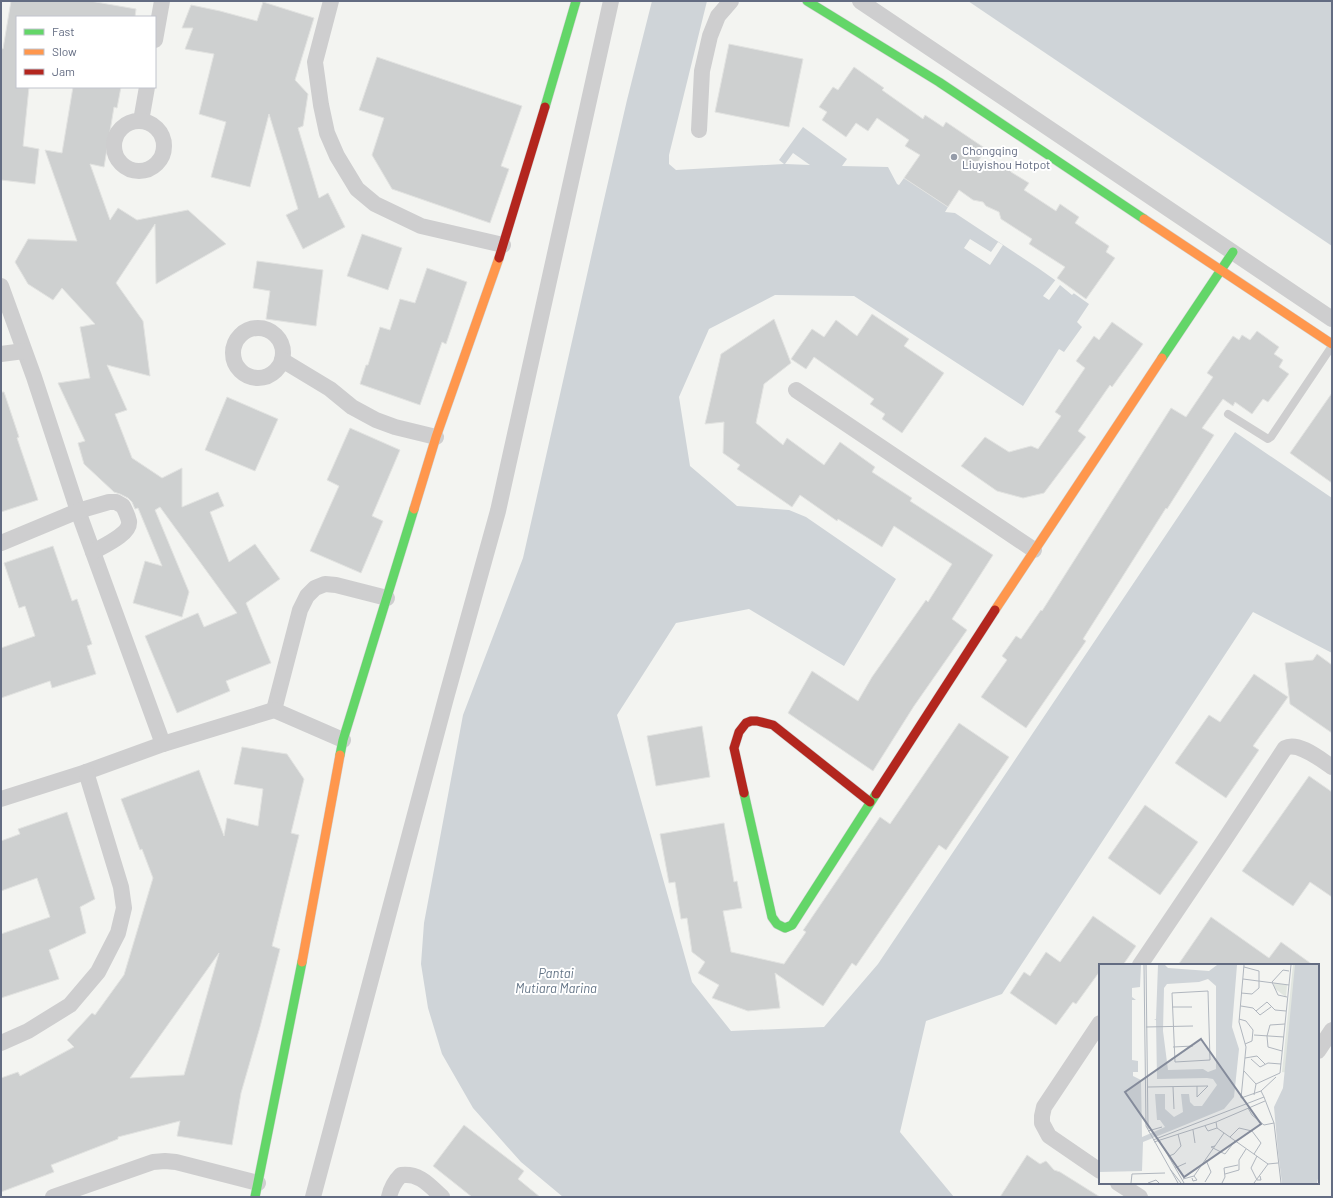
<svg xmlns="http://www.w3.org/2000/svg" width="1333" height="1198" viewBox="0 0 1333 1198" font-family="Barlow,sans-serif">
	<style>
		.water { fill: #cfd4d8; fill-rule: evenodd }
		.pier { fill: #f3f4f1 }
		.building { fill: #ced0d0; stroke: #e2e3e1; fill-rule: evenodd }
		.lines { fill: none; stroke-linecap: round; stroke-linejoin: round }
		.fast-casing { stroke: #cfd0d1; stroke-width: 10 }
		.slow-casing { stroke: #cfd0d1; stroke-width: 10 }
		.jam-casing { stroke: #cfd0d1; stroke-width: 10 }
		.lane { stroke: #cececf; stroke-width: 8 }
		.street { stroke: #cececf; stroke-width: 16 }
		.fast { stroke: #63d668; stroke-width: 9 }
		.slow { stroke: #ff974d; stroke-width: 9 }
		.jam { stroke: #b3261e; stroke-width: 9 }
		.poi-dot { fill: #959ca9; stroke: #fff; stroke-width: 1.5 }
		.labels { text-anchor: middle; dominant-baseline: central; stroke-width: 4; stroke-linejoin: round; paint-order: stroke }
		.poi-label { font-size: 12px; fill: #636c82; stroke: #fff; text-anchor: start }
		.water-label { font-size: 13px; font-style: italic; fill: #637486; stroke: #fff }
		.inset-road { fill: none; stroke: #b0b6be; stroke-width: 1 }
		.view { fill: #848b9b; fill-opacity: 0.15; stroke: #848b9b; stroke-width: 2 }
		.inset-edge { fill: none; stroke: #636c82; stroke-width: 2 }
	</style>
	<rect width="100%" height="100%" fill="#f3f4f1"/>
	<g class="water">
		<path d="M652,1h55l-38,154v9l7,6 108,-6 -5,-4 24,-33 44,32 -5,7 46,1 9,17 2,1 5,-7 44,29 -3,5 10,1 83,55 51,36 -12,18 5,5 -18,25 -5,-3 -36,57 -169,-110 -79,-1 -66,34 -30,68 11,69 47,40 52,4 17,7 90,62 -52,87 -95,-57 -73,14 -59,92 75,267 39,49 93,-4 54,-63 357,-532 97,66v155l-79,-41 -251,382 -76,27 -26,111 54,65h-391l-42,-35 -48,-54 -31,-54 -14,-46 -7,-44 3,-41 39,-208 60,-157 80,-354 24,-104zM793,153l17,12 -25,-1z"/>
		<polygon points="968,1 1332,1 1332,246"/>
	</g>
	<g class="pier">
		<polygon points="970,239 991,252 998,242 1003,245 990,265 964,248"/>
		<polygon points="1057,278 1075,292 1072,295 1060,285 1049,300 1043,296"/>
	</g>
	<g class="building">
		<polygon points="11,1 90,1 136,9 135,17 17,17 17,87 29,87 23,146 39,149 35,184 1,180 1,48 3,49"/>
		<polygon points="263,2 314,18 295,80 308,94 303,126 298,128 319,198 328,193 345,227 303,249 286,215 298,209 269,114 250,187 211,177 226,122 199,114 214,54 185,49 193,28 182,28 191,5 220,11 257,21"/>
		<polygon points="729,44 803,59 789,127 715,112"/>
		<polygon points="377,57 522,106 501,166 509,169 490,223 392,189 372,155 384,118 359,110"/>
		<polygon points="854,67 884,88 882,90 923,119 925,115 943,127 946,122 986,149 977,163 1007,162 1011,172 1029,183 1024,190 1056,211 1060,204 1079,217 1075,223 1109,246 1106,252 1115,258 1086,299 1057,278 1065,267 1029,244 1032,239 1001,219 999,212 986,206 983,202 973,200 959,190 948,207 904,178 920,155 905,146 909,140 877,118 868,131 856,123 846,137 822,120 827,112 819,107 833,87 838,90"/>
		<polygon points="73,87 121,87 117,108 114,107 104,167 90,164 110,220 118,208 137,220 188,210 226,244 156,284 155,224 116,283 143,321 150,376 107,365 127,410 115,414 132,458 162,478 182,468 182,507 218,492 224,506 210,512 229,562 255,544 280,579 246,603 271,663 226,681 230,691 177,713 145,636 198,613 204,627 237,613 160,507 155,510 189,592 182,617 133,603 145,561 162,566 138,508 135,509 132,502 128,498 120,494 114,492 84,464 78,443 85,441 58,383 90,378 80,327 95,324 62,288 53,300 28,284 15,262 28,239 77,241 45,150 62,153"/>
		<polygon points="362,234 402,248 388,290 347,276"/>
		<polygon points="257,261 323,270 316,326 266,319 270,291 253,288"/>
		<polygon points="427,268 467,282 446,344 442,342 420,405 360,384 366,365 368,365 380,327 390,330 400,299 415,303"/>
		<polygon points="872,314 909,339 904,346 944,373 902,433 882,419 885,414 870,404 874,399 814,357 806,369 791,359 812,329 824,337 836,320 857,336"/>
		<polygon points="774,319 791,363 764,384 756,423 783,445 787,438 824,465 840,442 875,467 872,472 912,498 910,501 993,555 952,619 967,630 914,706 873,771 788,713 812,671 858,701 872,677 926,600 928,602 952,564 894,526 882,547 838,519 837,521 800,495 792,507 737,469 740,465 723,453 724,422 705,424 721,354"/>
		<polygon points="1112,322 1143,344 1112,387 1110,385 1078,431 1086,437 1044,493 1023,498 997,491 961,466 985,437 1009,452 1031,446 1038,449 1061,416 1055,412 1085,368 1076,361 1094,336 1099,340"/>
		<polygon points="1257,331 1279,347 1274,354 1283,360 1279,367 1289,374 1268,402 1263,399 1252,414 1235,402 1233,406 1223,399 1202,428 1214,435 1167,509 1166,508 1083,639 1086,641 1026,728 981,697 1007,660 1002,656 1016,636 1021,639 1041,610 1042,611 1171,408 1186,417 1213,377 1207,373 1233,336 1239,340 1242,335 1250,340"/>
		<polygon points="1,392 4,392 19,437 17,438 38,500 1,512"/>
		<polygon points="1332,393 1332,483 1290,453"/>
		<polygon points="227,397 278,419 255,471 205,450"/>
		<polygon points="350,428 400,450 372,516 383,521 361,573 310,551 339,486 327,480"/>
		<polygon points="53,546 72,601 77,599 92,644 87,646 96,674 52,688 50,681 1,698 1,648 35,636 25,606 19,608 4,563"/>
		<polygon points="1317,654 1332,665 1332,733 1290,704 1285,663 1313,660"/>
		<polygon points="1254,674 1288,697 1253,746 1259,750 1226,798 1175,763 1209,715 1220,722"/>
		<polygon points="959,723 1009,757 946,850 939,845 856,966 852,963 823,1006 775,973 780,1008 748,1011 712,998 719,985 698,973 705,962 692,952 687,918 681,919 675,882 669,883 660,834 724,823 734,882 737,881 742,908 723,911 731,952 784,964 806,932 803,930 804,929 880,817 890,824"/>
		<polygon points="702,726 710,777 656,786 647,736"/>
		<path d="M242,747l45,7 17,25 -13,54 8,2 -27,111 8,3 -20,78 -19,66 -9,52 -55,-9 3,-15 -62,16v2l-67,26 3,7 -53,20v-114l17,-6 2,4 54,-29 -7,-7 25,-27 3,2 29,-40 29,-97 -11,-29 -2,1 -19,-51 78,-29 25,66 3,-18 31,8 5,-37 -29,-5zM219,953l-35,122 -54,3z"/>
		<polygon points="1309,776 1332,792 1332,897 1310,882 1293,906 1242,871"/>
		<polygon points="1145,805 1198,842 1160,895 1108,858"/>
		<polygon points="67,812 95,899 80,907 86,933 49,950 59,979 1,998 1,934 50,917 37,878 1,891 1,841 20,834 18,829"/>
		<polygon points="1093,916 1136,946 1123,965 1100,965 1100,971 1076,1004 1073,1002 1056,1025 1010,993 1024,972 1030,976 1046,952 1060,962"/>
		<polygon points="1211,917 1269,958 1281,942 1313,965 1178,965"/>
		<polygon points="464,1125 524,1171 518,1179 540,1197 472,1197 433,1166"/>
		<polygon points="1027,1155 1040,1164 1046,1161 1054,1170 1060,1172 1100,1197 1000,1197"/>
	</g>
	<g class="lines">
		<g class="fast-casing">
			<g id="fast">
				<polyline points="807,1 939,82 1144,219"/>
				<polyline points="545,107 576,1"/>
				<polyline points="1162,358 1233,252"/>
				<polyline points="340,755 343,740 414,509"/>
				<polyline points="744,793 772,917 777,924 785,928 792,925 876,794"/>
				<polyline points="255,1197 302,962"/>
			</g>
		</g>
		<g class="slow-casing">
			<g id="slow">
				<polyline points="1144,219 1332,344"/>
				<polyline points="414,509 436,437 499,258"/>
				<polyline points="995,610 1162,358"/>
				<polyline points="302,962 340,755"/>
			</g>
		</g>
		<g class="jam-casing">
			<g id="jam">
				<polyline points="499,258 545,107"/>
				<polyline points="744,793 734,748 739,732 746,723 751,721 757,721 773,725 870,802"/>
				<polyline points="876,794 995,610"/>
			</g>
		</g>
		<polyline class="lane" points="1228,414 1268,439 1271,437 1332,346"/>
		<g class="street">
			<polyline points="331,1 315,62 321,105 327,133 337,156 357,189 375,204 421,226 503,245"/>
			<polyline points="860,1 1332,319"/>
			<polyline points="155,40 162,1"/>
			<polyline points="141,121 147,87"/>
			<circle cx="139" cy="146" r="25"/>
			<polyline points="699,130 702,71 710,36 718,16 731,1"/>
			<polyline points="1,286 34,377 78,511 163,744"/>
			<circle cx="258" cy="353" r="25"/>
			<polyline points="1,354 24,351"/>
			<polyline points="282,360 330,389 352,407 376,420 395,427 436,437"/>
			<polyline points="796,390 1034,550"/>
			<path d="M1,543l77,-32 31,-9h7l7,4c2,4 5,10 6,15 2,13 -26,25 -36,31"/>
			<polyline points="274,710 300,610 307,596 315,588 325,584 336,585 387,598"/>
			<polyline points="1,799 86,772 163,744 274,710 343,740"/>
			<path d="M1140,965l83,-123 62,-94c13,-7 35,11 47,19"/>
			<polyline points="1100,1023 1044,1107 1042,1116 1042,1123 1049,1136 1100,1171"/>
			<polyline points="1,1043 28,1031 70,1005 98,972 118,933 124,908 121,887 86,772"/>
			<polyline points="1318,1051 1332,1030"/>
			<polyline points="1118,1183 1140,1197"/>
			<polyline points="53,1197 153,1162 165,1161 176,1162 258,1183"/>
			<polyline points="313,1197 446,698 498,511 611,1"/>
			<path d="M389,1197c2,-9 5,-15 12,-22 19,-2 28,10 41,22"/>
		</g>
		<use href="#fast" class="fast"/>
		<use href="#slow" class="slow"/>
		<use href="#jam" class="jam"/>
	</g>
	<circle class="poi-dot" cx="954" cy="157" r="4"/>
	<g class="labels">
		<g class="poi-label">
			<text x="962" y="150">Chongqing<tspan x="962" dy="14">Liuyishou Hotpot</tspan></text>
		</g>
		<g class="water-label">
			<text x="556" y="973">Pantai<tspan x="556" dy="15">Mutiara Marina</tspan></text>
		</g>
	</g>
	<g transform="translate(1099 964)">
		<rect width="220" height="220" fill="#f3f4f1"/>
		<path d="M194,1h5l-2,109 -14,-2zM175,19l13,2 -1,12 -12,-9z" fill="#e1e6e0"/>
		<path d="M0,1h42l-1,22 -8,1v9l4,3h-4v60l6,1v11h-5v4l8,4 1,57 23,-10 -5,-7h-3l-2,-26h10v15l9,8 9,-5 -2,-18h8l1,8 4,4h8l15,-21 -4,-6 -6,-1 -50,1 -1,-59h-2l2,-1 2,-54h7l3,3 41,3 8,-6h20l-5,62 7,22 -5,48 -10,12 -81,33 -1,29 -43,1zM109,15l8,7v83l-8,3 -5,-3 -35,1 -5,-39 1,-43 3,-4 32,-2zM196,1h24v209l-2,9h-35l-4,-31 -4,-45 9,-19z" fill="#cfd4d8" fill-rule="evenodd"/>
		<path class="inset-road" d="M45,1l2,161 32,57M47,1l2,164M145,1l-5,57 7,25 -5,51 20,-7 3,6 10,26 7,60M144,15l46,6M109,27l2,69 -35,2 -3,-69zM142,29l11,1 7,-6v-17l-15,-4M188,33l-9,-2 -6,-13 11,-12 6,1M142,42l12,2 7,7 11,-8M73,43h20M157,47l11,-9 8,8 11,1M140,55l7,2 7,9 -1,11 -7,3M47,63l47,-1M155,71l30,2M74,83l20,-1M183,87l-14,-4 -1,-11 3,-11 15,-1M146,94l12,-2 8,8M152,95l9,8 8,-4 13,1M145,107l12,13 -2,11M157,120l24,-11 11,-108M98,122v11l11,-11M49,123l60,-1M74,123l1,22M162,127l15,-14M149,144l4,7 12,10 10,-2M117,158l1,6 51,36 10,-1M106,162l3,5 9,-3M94,166l2,13M49,167l14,-4M131,173l9,-9 13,3 9,12 -7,11M54,176l111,-43M60,176l25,43M55,178l62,-20 49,-21M116,182l-4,1 14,7 10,-13M70,192l5,-2 7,-8 -3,-12M158,192l-6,12 6,12h4l-1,-4M76,204l11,-5M71,205l11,14M126,210l14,-4v-10l7,-11M95,212l30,-43M84,215l11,-3 3,4 -4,1 -1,-3M106,218l6,-10 -5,-12M32,219l1,-9 33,-1M49,219l8,-3 3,3M123,219l3,-6 -1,-9 14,-3M155,219l14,-19"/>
		<path class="view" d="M102,75l60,85 -77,53 -59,-85z"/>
		<rect width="220" height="220" class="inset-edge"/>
	</g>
	<rect width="1333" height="1198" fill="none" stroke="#636c82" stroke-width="4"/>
	<rect x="16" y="16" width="140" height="72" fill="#ffffff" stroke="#c1c4cd"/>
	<rect x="24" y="29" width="20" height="6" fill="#63d668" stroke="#c1c4cd"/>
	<text x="52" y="36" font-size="12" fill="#636c82">Fast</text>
	<rect x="24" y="49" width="20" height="6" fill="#ff974d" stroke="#c1c4cd"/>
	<text x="52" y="56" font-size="12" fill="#636c82">Slow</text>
	<rect x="24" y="69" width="20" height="6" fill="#b3261e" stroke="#c1c4cd"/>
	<text x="52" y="76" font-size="12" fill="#636c82">Jam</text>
</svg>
